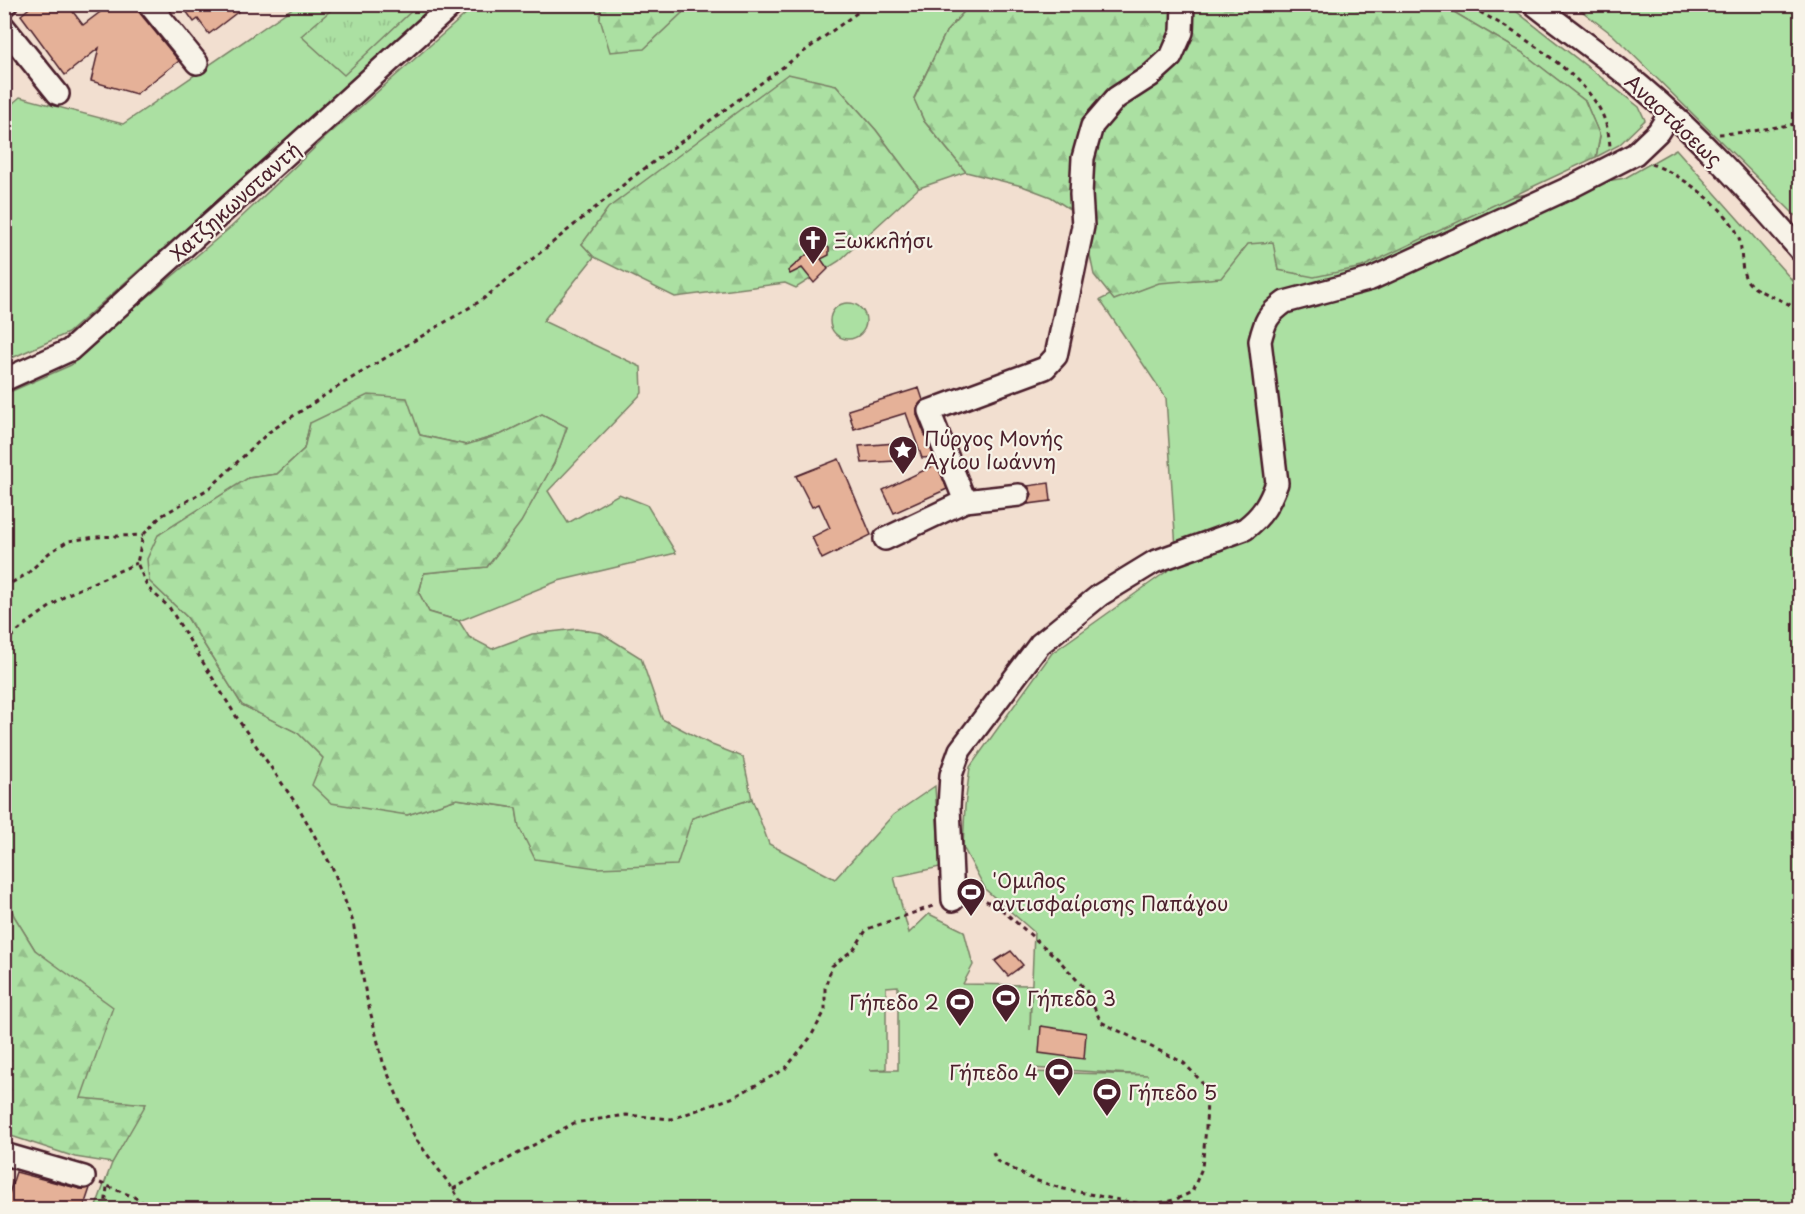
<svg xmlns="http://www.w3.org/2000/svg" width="1805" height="1214" viewBox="0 0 1805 1214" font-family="'Playpen Sans',sans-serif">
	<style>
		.green { fill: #abe0a2; stroke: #7a8066; stroke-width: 1.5; fill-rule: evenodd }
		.forest { fill: url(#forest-firs); stroke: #7a8066; stroke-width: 1.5 }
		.park { fill: url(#park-tufts); stroke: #7a8066; stroke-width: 1.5 }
		.building { fill: #e5b198; stroke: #4a1f2b; stroke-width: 1.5 }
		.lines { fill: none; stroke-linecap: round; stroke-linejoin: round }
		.minor-casing { stroke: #4a1f2b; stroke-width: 26 }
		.path { stroke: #4a1f2b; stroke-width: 3; stroke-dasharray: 4.5 4.5; stroke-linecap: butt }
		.minor { stroke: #f7f3e8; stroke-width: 21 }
		.labels { text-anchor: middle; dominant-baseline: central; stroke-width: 4.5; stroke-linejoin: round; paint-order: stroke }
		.street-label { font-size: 20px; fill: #4a1f2b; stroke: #f7f3e8 }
		.poi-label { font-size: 20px; fill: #4a1f2b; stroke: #f7f3e8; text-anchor: start }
	</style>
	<defs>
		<pattern id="forest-firs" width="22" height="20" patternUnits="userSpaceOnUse" patternTransform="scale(1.5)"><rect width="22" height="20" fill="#abe0a2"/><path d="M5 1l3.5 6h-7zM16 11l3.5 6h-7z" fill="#95c08c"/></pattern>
		<pattern id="park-tufts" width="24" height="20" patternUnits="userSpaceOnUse" patternTransform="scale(1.5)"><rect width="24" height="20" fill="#abe0a2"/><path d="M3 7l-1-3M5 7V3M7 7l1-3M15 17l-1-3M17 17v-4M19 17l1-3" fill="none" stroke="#95c08c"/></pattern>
	</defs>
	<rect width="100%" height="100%" fill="#f2dfd0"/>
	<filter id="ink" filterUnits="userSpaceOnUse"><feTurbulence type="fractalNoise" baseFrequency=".0167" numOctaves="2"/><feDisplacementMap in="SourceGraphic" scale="12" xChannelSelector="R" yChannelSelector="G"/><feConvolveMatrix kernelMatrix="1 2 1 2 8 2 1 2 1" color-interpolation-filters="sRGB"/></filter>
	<g filter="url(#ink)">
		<g class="green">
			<polygon points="297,5 438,5 68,333 5,361 5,110 20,97 123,124"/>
			<path d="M476,5h125l-1,14 82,-6 3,-8h285l-24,27 -32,66 10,23 42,51 -47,16 -43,-58 -40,-45 -254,159 12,13 -51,64 98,46 1,26 -94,98 20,32 51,-29 28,11 29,48 -118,28 -99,40 -30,-9 -10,-19 5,-20 63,-6 34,-46 33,-58 13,-36 -25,-13 -40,20 -36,11 -46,-10 -110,-12 -6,26 -27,25 -29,4 -99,103 38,36 55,88 56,28 25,25 84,57 50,-16 59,9 3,19 173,-9 60,-19 17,45 66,35 58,-64 42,-29 5,81 -46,10 15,56 20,-19 35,17 9,34 -10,19 68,1 -1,45 4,-98 -48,-42 -23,-43 2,-41 5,-39 82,-114 125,-89 -11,-166 -66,-98 105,-53 420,-69 51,-29 124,140v920h-1705l17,-46 33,-59 -64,-5 -14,-124 -32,-25 -21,-34 -9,-26v-496l66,-29 61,-55 99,-83 95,-90zM898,986v84h-28l16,-1v-82zM1030,1068l117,7h1l-118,-3z"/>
			<polygon points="1442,5 1508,5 1639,107 1645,120 1619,145 1596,157 1600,136 1585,101 1523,53"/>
			<polygon points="1574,5 1800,5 1800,220 1613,35"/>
			<circle cx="848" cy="321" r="18"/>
		</g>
		<g class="forest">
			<polygon points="601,5 601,4 685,5 682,13 644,49 610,52 600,19"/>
			<polygon points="970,5 1442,5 1523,53 1585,101 1600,136 1596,157 1362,267 1314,277 1278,270 1273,242 1248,244 1221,278 1159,283 1114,300 1094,275 1082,217 1051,197 1022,186 966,172 924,121 914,99 946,32"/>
			<polygon points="788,74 836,85 876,130 919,188 839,261 796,288 785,283 675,297 594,257 582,244 608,208"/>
			<polygon points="368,395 407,398 420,435 466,445 502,434 542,414 567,427 554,463 521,522 487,567 424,573 419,593 429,612 459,621 469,637 492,649 532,634 577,629 601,633 641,658 662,719 712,745 743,757 752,799 692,818 677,865 597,868 535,859 519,827 516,808 457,799 407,815 331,803 312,785 323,758 298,733 242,705 187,617 149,581 147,559 158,535 248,478 277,474 304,449 310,423"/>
			<polygon points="4,890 14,916 35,950 113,1007 81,1098 146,1104 112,1163 75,1157 5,1134"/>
		</g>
		<polygon class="park" points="337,5 337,4 418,5 344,75 301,36"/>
		<g class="building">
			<polygon points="34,4 67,4 83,25 111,4 136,4 139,12 179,61 136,94 91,81 99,48 65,75 21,15"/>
			<polygon points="181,4 248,4 209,34 198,19 194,22"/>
			<polygon points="821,242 829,248 829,255 821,259 828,269 814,283 802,268 790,274 788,271"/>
			<polygon points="919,388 923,400 917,408 917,415 934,457 922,458 906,413 854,429 848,410"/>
			<polygon points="909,442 895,461 862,463 859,446"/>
			<polygon points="839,459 871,535 822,559 812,537 830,528 819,504 812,507 796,476"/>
			<polygon points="937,464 947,489 894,513 883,490"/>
			<polygon points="1049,483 1051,501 1028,504 1032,494 1027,486"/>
			<polygon points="1011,951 1023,965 1008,976 995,961"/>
			<polygon points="1041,1026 1086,1033 1084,1059 1039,1053"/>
			<polygon points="16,1172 80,1189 90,1188 83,1209 4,1209"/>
		</g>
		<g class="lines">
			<g class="minor-casing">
				<g id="minor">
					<polyline points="149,4 197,63"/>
					<path d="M1534,4c35,28 72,53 106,82 58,49 110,106 160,164"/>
					<polyline points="4,5 6,4"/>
					<polyline points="4,27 58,94"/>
					<polyline points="4,380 70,350 453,4"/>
					<polyline points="1019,495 965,501 929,411 1045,368 1056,356 1083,226 1081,194 1083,158 1092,126 1116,98 1150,76 1171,57 1182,32 1183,4"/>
					<polyline points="885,539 965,501"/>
					<path d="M953,900l-4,-93 2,-32 9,-25 80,-106 60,-49 54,-33 91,-33c18,-14 24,-25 32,-46l-17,-142c5,-20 7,-26 25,-39l86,-23 200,-92 64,-33 23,-22 12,-19"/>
					<polyline points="4,1154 84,1177"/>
				</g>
			</g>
			<g class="path">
				<path d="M1464,4c39,19 109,62 132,99 9,13 13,29 14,44"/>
				<polyline points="1719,134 1748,132 1800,123"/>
				<path d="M1651,164c28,9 74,42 86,69 7,14 2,32 9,46 6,12 33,19 44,26 4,3 7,6 10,9"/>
				<polyline points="4,587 27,574 49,553 68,541 96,537 143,535"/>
				<polyline points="4,643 26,624 68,594 137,563"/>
				<polyline points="970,894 972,893 1001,909 1058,959 1086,990 1101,1022 1184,1063 1201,1081 1207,1095 1206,1128 1202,1168 1192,1192 1174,1200 1150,1205 1129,1202 1064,1189 1034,1180 997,1161 992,1150"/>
				<polyline points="100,1183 134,1197 155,1210"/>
				<polyline points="453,1189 574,1123 626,1115 672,1119 734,1097 785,1069 810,1038 825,1011 825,988 832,966 854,949 867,929 936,905"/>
				<polyline points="105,1210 107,1186"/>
				<polyline points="466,1210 453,1189 415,1138 383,1062 366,995 353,922 333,869 299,808 239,721 169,607 148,588 137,563 143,535 161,516 210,488 269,432 342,384 482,300 633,177 869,4"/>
			</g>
			<use href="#minor" class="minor"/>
		</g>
	</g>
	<defs>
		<g id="church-pin" transform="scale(1.5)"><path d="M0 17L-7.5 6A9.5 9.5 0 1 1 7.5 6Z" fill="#4a1f2b" stroke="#f7f3e8"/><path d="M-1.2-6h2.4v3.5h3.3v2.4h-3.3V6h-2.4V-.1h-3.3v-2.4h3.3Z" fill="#fff"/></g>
		<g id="sight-pin" transform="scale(1.5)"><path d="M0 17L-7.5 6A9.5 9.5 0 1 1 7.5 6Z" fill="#4a1f2b" stroke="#f7f3e8"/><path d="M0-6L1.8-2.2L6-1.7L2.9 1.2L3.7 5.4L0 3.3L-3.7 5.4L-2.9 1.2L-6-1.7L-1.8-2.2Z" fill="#fff"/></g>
		<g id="stadium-pin" transform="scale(1.5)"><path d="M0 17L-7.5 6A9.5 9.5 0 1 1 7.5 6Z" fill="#4a1f2b" stroke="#f7f3e8"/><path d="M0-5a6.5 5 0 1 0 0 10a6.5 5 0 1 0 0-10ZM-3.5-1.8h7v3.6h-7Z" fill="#fff"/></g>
	</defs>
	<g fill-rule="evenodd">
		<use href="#church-pin" x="813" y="240"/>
		<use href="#sight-pin" x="903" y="450"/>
		<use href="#stadium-pin" x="971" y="892"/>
		<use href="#stadium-pin" x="1006" y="998"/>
		<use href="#stadium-pin" x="960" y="1002"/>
		<use href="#stadium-pin" x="1059" y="1072"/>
		<use href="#stadium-pin" x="1107" y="1092"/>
	</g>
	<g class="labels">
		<g class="street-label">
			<text transform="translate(1674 120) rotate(43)">Αναστάσεως</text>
			<text transform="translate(235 201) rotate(-42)">Χατζηκωνσταντή</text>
		</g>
		<g class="poi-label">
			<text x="834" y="240">Ξωκκλήσι</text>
			<text x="924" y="438">Πύργος Μονής<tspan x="924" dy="23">Αγίου Ιωάννη</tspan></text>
			<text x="992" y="880">'Ομιλος<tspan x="992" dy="23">αντισφαίρισης Παπάγου</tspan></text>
			<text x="1027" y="998">Γήπεδο 3</text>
			<text x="939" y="1002" text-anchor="end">Γήπεδο 2</text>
			<text x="1038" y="1072" text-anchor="end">Γήπεδο 4</text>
			<text x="1128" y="1092">Γήπεδο 5</text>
		</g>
	</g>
	<rect width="1805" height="1214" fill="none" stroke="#f7f3e8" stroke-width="24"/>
	<rect x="12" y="12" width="1781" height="1190" fill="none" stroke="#4a1f2b" stroke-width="2" filter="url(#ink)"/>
</svg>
